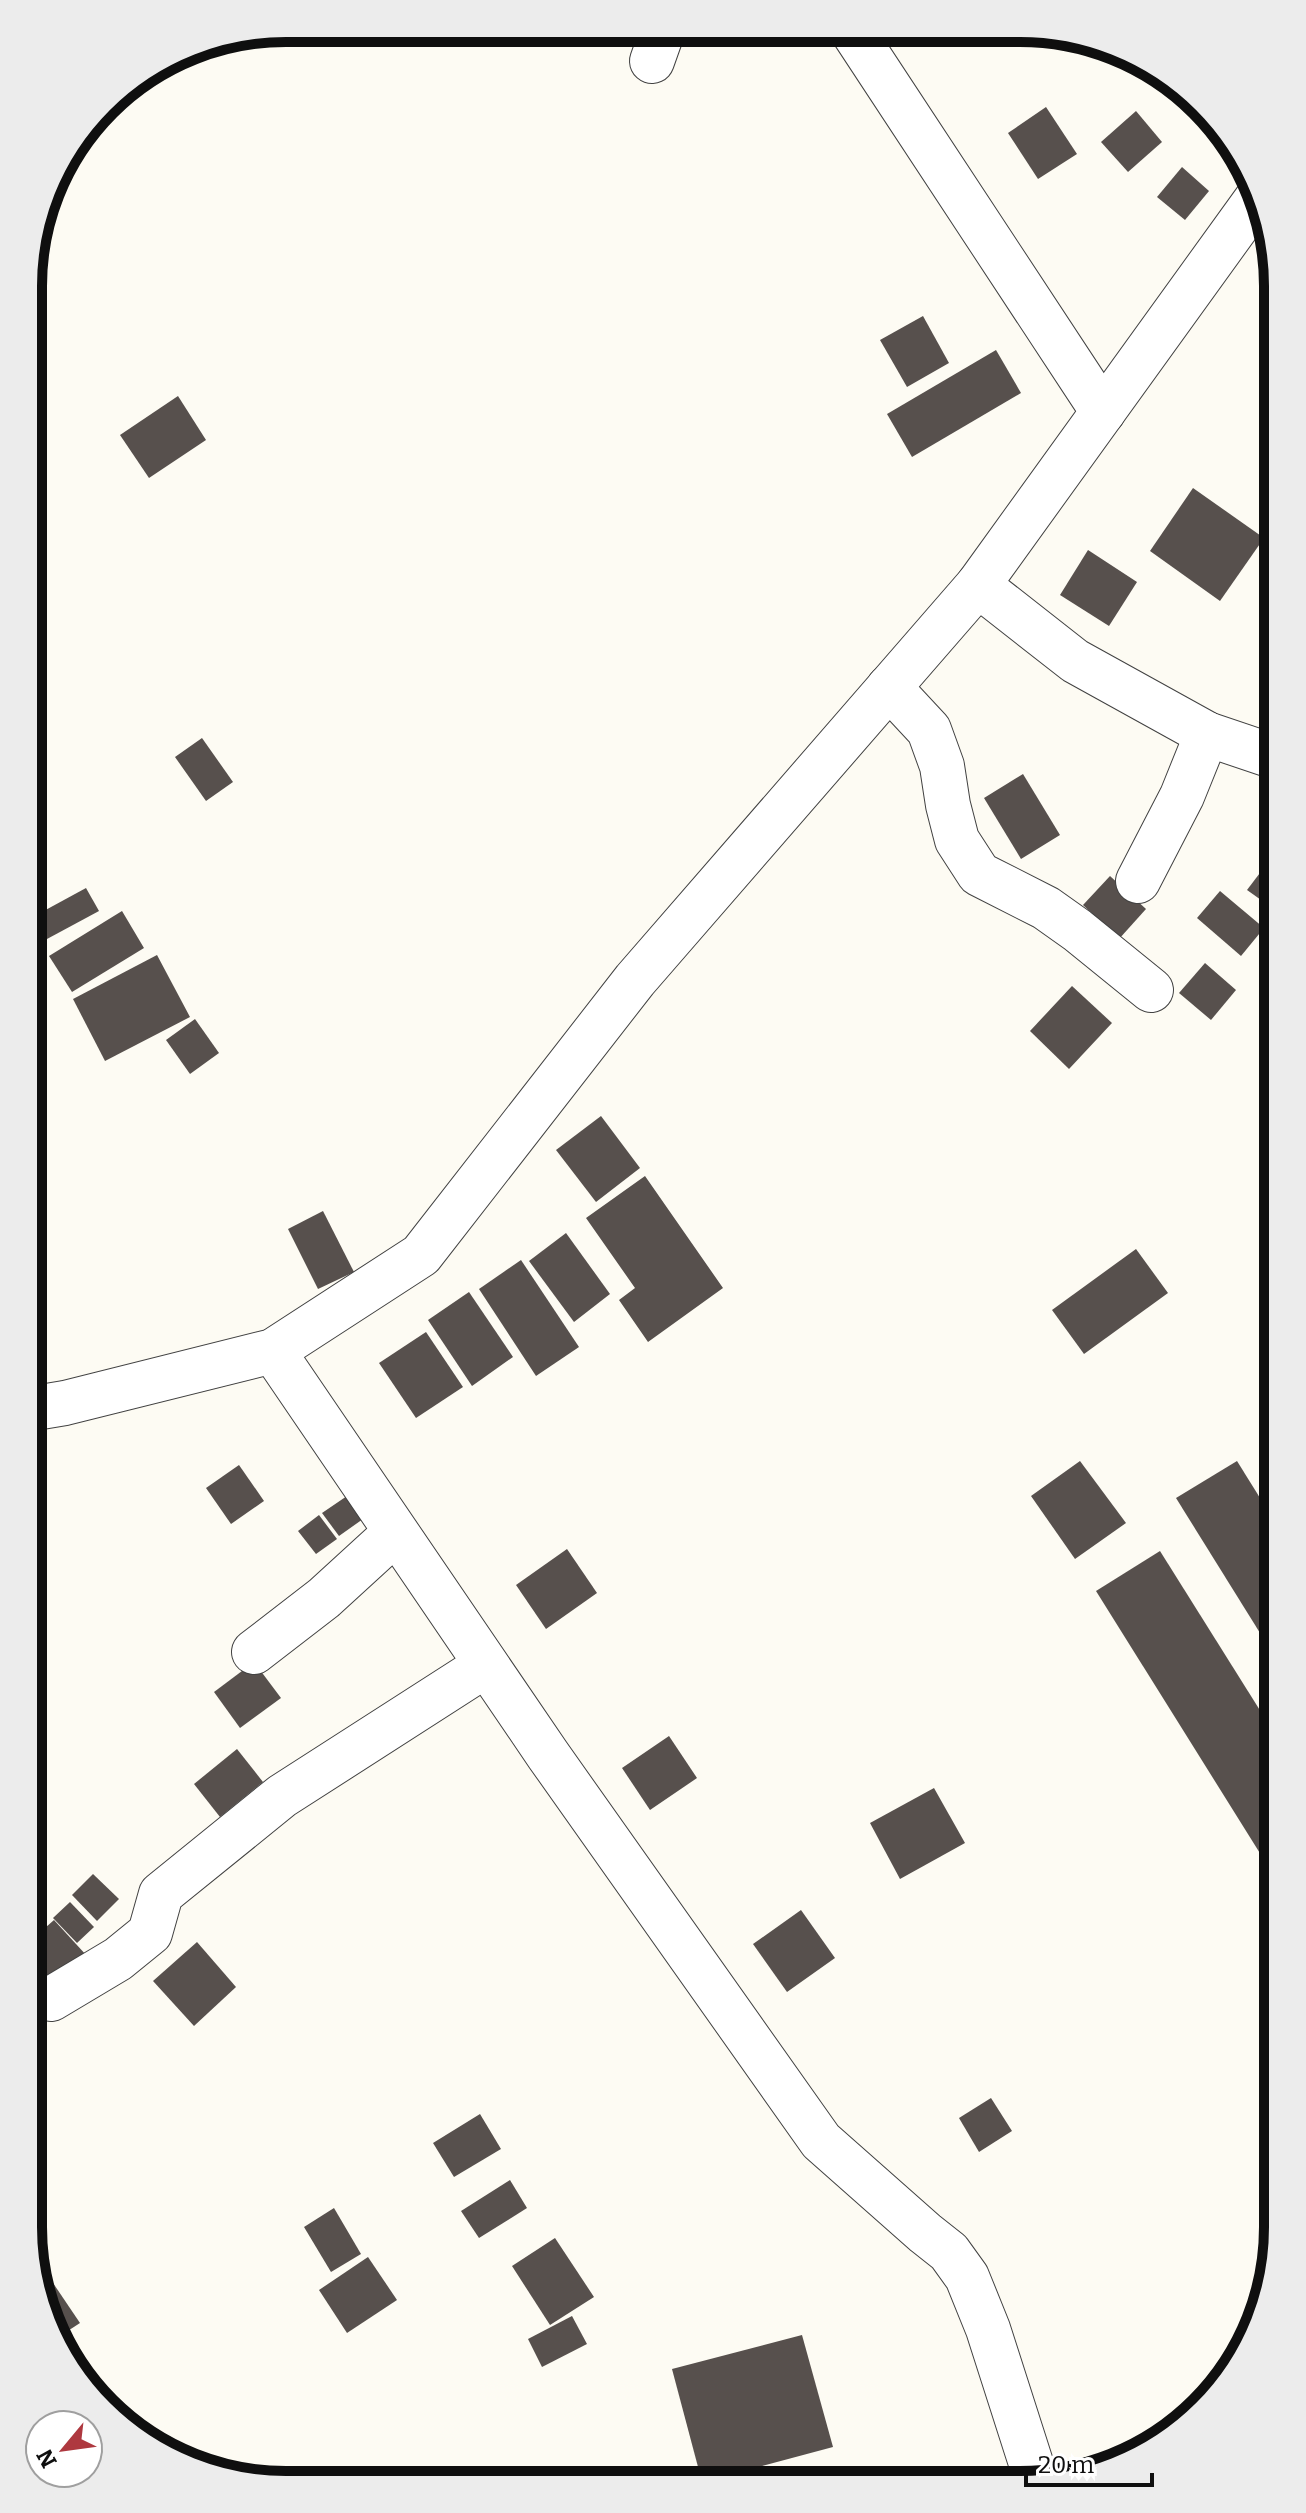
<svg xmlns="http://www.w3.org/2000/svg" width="1306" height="2513" viewBox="0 0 1306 2513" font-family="Bitter,serif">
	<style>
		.building { fill: #57504d }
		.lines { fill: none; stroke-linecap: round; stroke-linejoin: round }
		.minor-casing { stroke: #424242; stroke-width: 46 }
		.minor { stroke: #fff; stroke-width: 44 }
		.rim { fill: none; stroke: #0f0f0f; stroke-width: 10 }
	</style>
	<rect width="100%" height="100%" fill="#fdfbf3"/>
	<g class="building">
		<polygon points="1046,107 1077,154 1038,179 1008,133"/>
		<polygon points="1136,111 1162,142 1128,172 1101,142"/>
		<polygon points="1182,167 1209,191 1185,220 1157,197"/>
		<polygon points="923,316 949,363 907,387 880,340"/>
		<polygon points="1278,342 1278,375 1263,366"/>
		<polygon points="996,350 1021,393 912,457 887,414"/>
		<polygon points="178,396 206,440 149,478 120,435"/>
		<polygon points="1193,488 1264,538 1220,601 1150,551"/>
		<polygon points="1088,550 1137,582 1109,626 1060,595"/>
		<polygon points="202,738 233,782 206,801 175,757"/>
		<polygon points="1023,774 1060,835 1021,859 984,798"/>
		<polygon points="1278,849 1278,912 1247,890"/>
		<polygon points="1110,876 1146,909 1119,939 1083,905"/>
		<polygon points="86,888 99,911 34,946 29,938 29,919"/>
		<polygon points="1220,891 1264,928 1241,956 1197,918"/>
		<polygon points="122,911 144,948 72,992 49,956"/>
		<polygon points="157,955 190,1017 105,1061 73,999"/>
		<polygon points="1205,963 1236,990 1211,1020 1179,993"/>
		<polygon points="1072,986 1112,1023 1069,1069 1030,1031"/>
		<polygon points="195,1019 219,1053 190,1074 166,1040"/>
		<polygon points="601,1116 640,1168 596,1202 556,1150"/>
		<polygon points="645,1176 723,1288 648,1342 619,1300 635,1288 586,1218"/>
		<polygon points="323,1211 354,1272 318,1289 288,1229"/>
		<polygon points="566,1233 610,1294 574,1322 529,1261"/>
		<polygon points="1136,1249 1168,1293 1084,1354 1052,1310"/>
		<polygon points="521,1260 579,1347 536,1376 479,1289"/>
		<polygon points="469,1292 513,1357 472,1386 428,1320"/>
		<polygon points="426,1332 463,1387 416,1418 379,1363"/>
		<polygon points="1080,1461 1126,1523 1075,1559 1031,1496"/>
		<polygon points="1237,1461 1278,1527 1278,1662 1176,1498"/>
		<polygon points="239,1465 264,1501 231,1524 206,1488"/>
		<polygon points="347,1496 363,1519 339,1536 322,1513"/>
		<polygon points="319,1515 337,1539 316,1554 298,1531"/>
		<polygon points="567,1549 597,1593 546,1629 516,1585"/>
		<polygon points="1160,1551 1278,1739 1278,1882 1096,1591"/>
		<polygon points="254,1662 281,1698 240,1728 214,1692"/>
		<polygon points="669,1736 697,1778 650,1810 622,1768"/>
		<polygon points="237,1749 263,1782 220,1817 194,1784"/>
		<polygon points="934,1788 965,1843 900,1879 870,1823"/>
		<polygon points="93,1874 119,1899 97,1921 72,1895"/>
		<polygon points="70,1902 94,1927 77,1943 53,1918"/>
		<polygon points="801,1910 835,1958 787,1992 753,1944"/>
		<polygon points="54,1920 87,1956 46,1993 28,1973 28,1943"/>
		<polygon points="197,1942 236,1987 194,2026 153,1981"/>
		<polygon points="991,2098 1012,2131 979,2152 959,2118"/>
		<polygon points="480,2114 501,2149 454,2177 433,2143"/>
		<polygon points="510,2180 527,2208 479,2238 461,2211"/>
		<polygon points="334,2208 361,2254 331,2272 304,2227"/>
		<polygon points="555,2238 594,2297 550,2325 512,2266"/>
		<polygon points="368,2257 397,2300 347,2333 319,2290"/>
		<polygon points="51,2280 80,2323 60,2336 42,2309 38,2288"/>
		<polygon points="572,2316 587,2344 542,2367 528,2339"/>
		<polygon points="802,2335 833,2447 702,2482 672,2369"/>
	</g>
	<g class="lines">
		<g class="minor-casing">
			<g id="minor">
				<polyline points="853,32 1103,412"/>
				<polyline points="652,61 663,30"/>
				<polyline points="978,585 1075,661 1207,734 1278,758"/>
				<polyline points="889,687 929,730 942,766 948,805 957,840 979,874 1046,908 1077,930 1151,990"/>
				<polyline points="1138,881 1182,796 1207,734"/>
				<polyline points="273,1351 548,1755 821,2141 925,2233 949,2252 967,2277 988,2329 1037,2482"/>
				<polyline points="29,1409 65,1403 273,1351 421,1255 635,980 978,585 1258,197"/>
				<polyline points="254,1652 324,1598 395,1533"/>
				<polyline points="51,1999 118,1959 150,1933 161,1894 282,1796 486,1665"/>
			</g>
		</g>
		<use href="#minor" class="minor"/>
	</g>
	<path d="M0 0H1306V2513H0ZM286 42H1020A244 244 0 0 1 1264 286V2227A244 244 0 0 1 1020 2471H286A244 244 0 0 1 42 2227V286A244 244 0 0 1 286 42Z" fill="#ececec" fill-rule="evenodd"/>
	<path class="rim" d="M286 42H1020A244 244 0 0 1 1264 286V2227A244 244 0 0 1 1020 2471H286A244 244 0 0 1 42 2227V286A244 244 0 0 1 286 42Z"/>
	<g transform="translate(64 2449) rotate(241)"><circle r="38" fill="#ffffff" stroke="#9f9f9f" stroke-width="2"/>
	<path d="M0-6L14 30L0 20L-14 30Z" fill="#ae383f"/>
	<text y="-12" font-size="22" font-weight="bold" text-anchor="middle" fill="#0f0f0f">N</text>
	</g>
	<path d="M1026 2473v12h126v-12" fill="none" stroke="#0f0f0f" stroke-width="4"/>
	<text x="1038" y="2473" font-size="24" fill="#0f0f0f" stroke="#ffffff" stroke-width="6" paint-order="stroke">20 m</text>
</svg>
